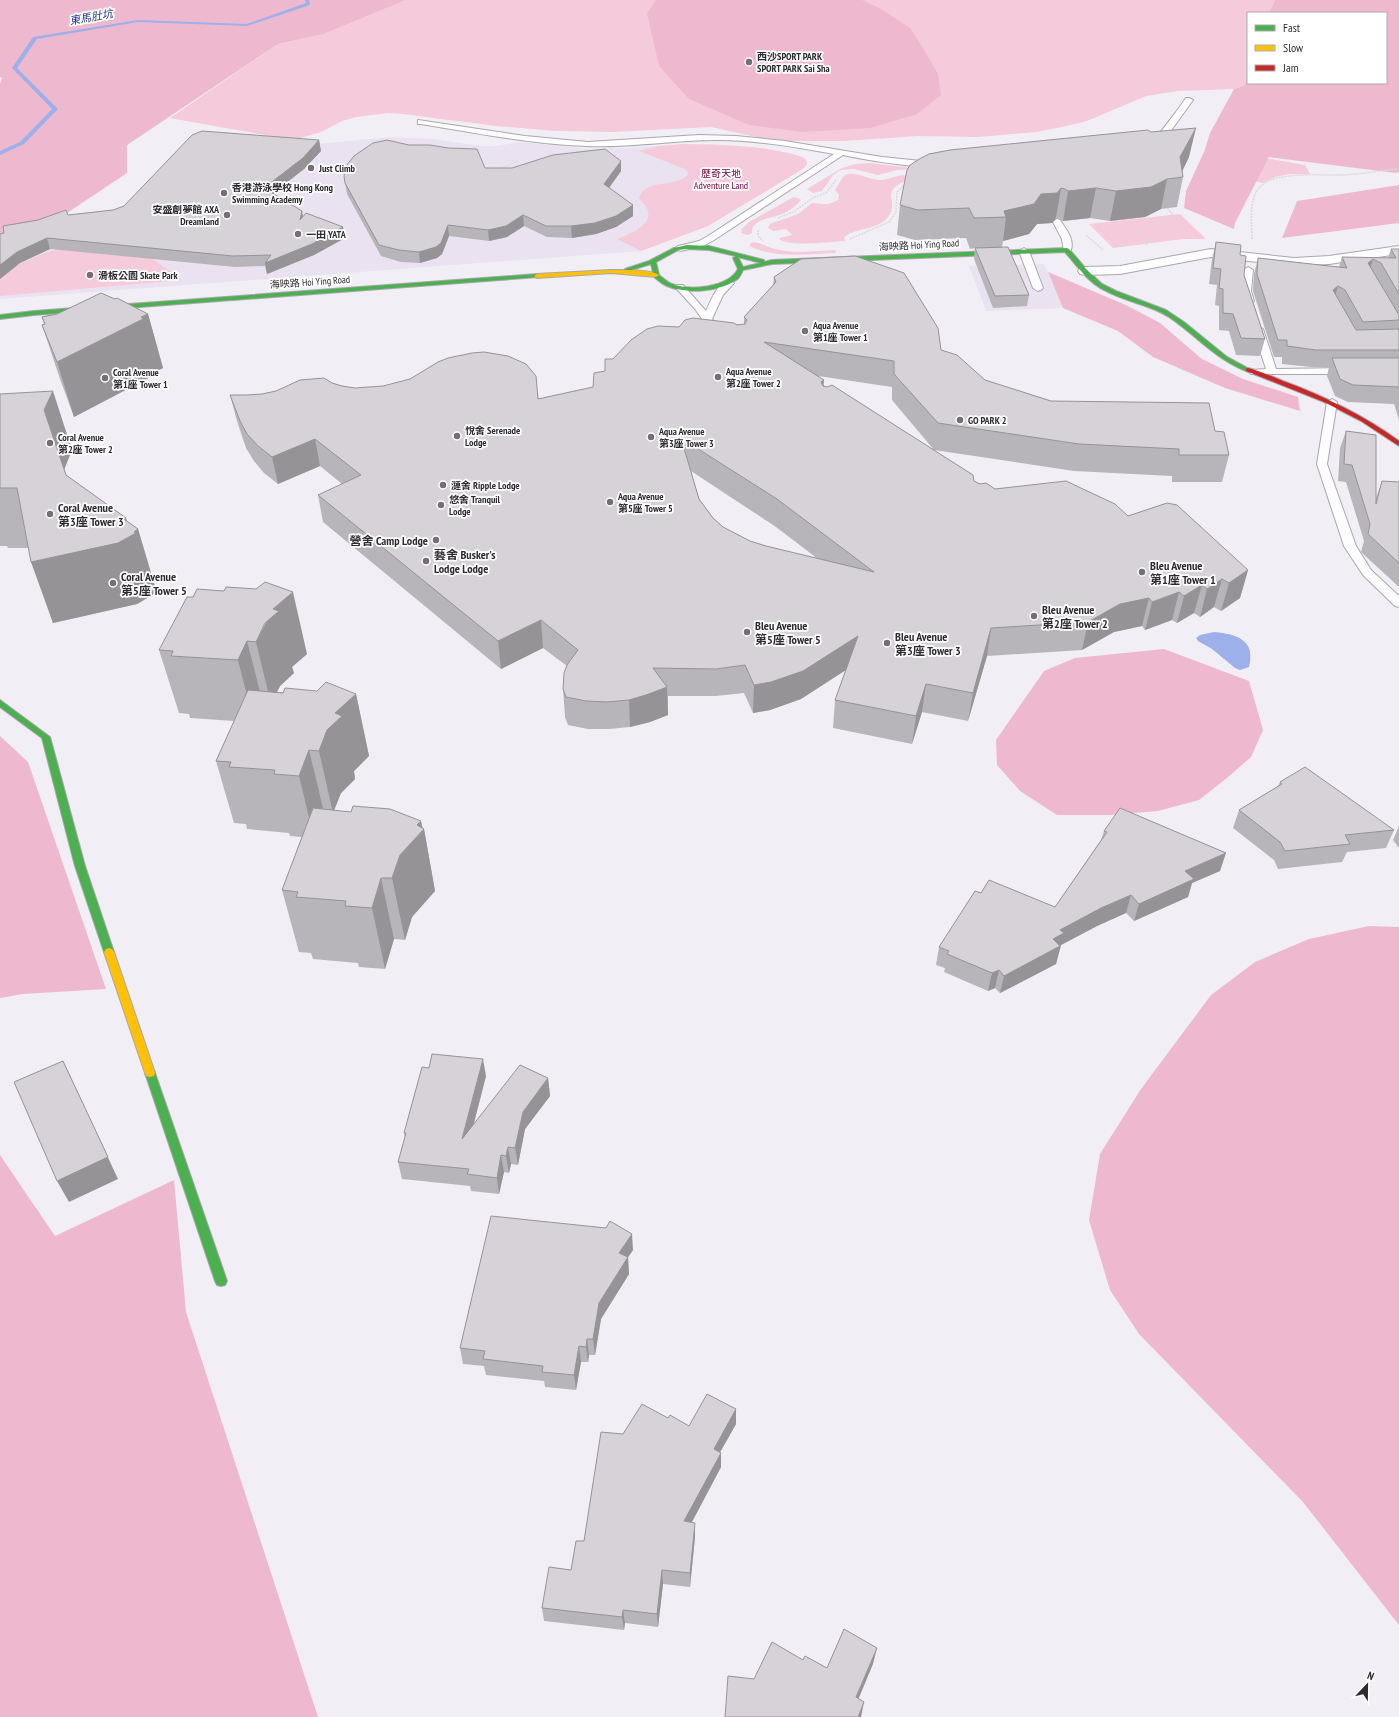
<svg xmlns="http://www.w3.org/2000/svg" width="1399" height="1717" viewBox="0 0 1399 1717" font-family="'PT Sans Narrow','Noto Sans TC',sans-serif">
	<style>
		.built { fill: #ebe2f1 }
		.green { fill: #f5cada }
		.forest { fill: #eeb9ce }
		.water { fill: #9db0e9 }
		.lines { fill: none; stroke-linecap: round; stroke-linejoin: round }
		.stream { fill: #9db0e9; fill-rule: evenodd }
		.lane-casing { stroke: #aaa7ad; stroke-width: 2 }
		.street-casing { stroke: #aaa7ad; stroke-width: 2 }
		.fast-casing { stroke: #aaa7ad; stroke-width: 2 }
		.slow-casing { stroke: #aaa7ad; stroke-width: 2 }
		.jam-casing { stroke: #aaa7ad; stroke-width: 2 }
		.path { stroke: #dbdadc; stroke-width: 1.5; stroke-dasharray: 2 1; stroke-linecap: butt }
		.lane { fill: #fdfcfe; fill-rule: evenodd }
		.street { fill: #fdfcfe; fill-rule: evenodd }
		.fast { fill: #4caf50; fill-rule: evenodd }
		.slow { fill: #ffc107; fill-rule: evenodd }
		.jam { fill: #c62828; fill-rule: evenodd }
		.wall { fill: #b8b5ba; fill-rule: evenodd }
		.shaded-wall { fill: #969397 }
		.building { fill: #d6d2d8; stroke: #969397; fill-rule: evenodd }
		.poi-dot { fill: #736f75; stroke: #fff; stroke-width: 1.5 }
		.labels { text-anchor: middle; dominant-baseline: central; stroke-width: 3.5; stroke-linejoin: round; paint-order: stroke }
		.far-poi-label { font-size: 10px; font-weight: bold; fill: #2e2b30; stroke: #fff; text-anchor: start }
		.far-park-label { font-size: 10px; fill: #73003c; stroke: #fff }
		.far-street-label { font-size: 10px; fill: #2e2b30; stroke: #fff }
		.far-water-label { font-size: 11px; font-style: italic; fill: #1e368e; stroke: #fff }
		.poi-label { font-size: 12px; font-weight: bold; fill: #2e2b30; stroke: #fff; text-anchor: start }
	</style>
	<rect width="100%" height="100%" fill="#f2eef6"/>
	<g class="built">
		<polygon points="392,137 432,139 482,146 495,146 521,142 588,149 627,148 685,144 724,145 765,149 795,155 802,157 806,160 807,164 804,168 708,226 641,251 0,299 0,240 104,217 305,145"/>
		<polygon points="1044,264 1063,308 986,311 969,266"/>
	</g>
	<g class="green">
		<polygon points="406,0 1275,0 1269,13 1248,13 1248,81 1243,86 1234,89 1178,91 1146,96 1087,121 1062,127 1036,132 979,137 918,136 844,141 788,141 761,138 711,127 613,132 556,131 496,126 403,114 388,113 356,117 342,121 321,132 293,140 170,118 278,44 324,34"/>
		<path d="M685,144c38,1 80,1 117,13l4,3 1,4 -3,4 -96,58 -67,25 -24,-12c11,-4 38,-14 30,-31 -2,-3 -6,-7 -8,-10 6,-19 35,-11 48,-22l1,-4 -3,-3 -46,-18 19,-5z"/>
		<polygon points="1271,159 1305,165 1310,174 1289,174 1275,177 1263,183 1249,180 1261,160"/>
		<polygon points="870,163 918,169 897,170 878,175 854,169 841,170 833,175 822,191 813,193 807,189 842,168 855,164"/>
		<path d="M847,174c12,-2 22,6 34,6 12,-1 22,-9 33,-2 -40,13 -12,22 -26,39 -11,14 -37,11 -44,21l1,3c-14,1 -55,6 -66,-2l1,-1 12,-3 -6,-6 -13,2 -5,-3 2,-4 28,-10 14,-11c12,1 15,3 26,-3l1,-5 -4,-5 8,-13z"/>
		<path d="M794,197l6,2 1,1c-5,6 -12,11 -19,14 -10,4 -31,5 -30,19l-4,2 -7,-2 1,-4 7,-7z"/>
		<polygon points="1180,214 1206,239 1183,239 1113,248 1089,224"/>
		<path d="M751,243c8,-2 16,4 24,6 19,5 41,2 60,1l1,3c-29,1 -59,6 -87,-7z"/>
		<path d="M66,248l87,11 29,21 -182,16v-17c19,-18 41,-26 66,-31z"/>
	</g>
	<g class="forest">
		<polygon points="0,0 406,0 324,34 278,44 127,145 127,173 49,225 0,240 0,84 2,78 0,77"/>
		<polygon points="656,0 862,0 881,9 910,28 920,43 938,74 941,95 917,114 870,128 803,132 749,125 689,99 659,66 647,13"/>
		<polygon points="1275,0 1399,0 1399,172 1396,173 1269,157 1235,223 1234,229 1184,208 1186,191 1204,152 1210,133 1234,89 1243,86 1248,81 1248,83 1386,83 1386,13 1269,13"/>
		<polygon points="1399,185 1399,223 1282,238 1297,201"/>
		<polygon points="1048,272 1128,306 1160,323 1202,359 1243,379 1298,397 1300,411 1225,388 1153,357 1118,331 1063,308"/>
		<polygon points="1164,649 1249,681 1263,730 1251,757 1227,778 1199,800 1158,811 1110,815 1057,815 1020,791 997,765 996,740 1044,671 1075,658"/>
		<polygon points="0,736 28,762 106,989 23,994 0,998"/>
		<polygon points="1369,926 1399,927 1399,1625 1303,1502 1139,1334 1110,1290 1089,1220 1100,1154 1141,1089 1211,995 1255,962 1309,939"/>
		<polygon points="0,1155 55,1236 174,1180 186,1312 318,1717 0,1717"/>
	</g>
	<path class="water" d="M1214,632c23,2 42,8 35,35l-9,3 -5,-2 -23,-19 -14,-8 -2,-3 4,-3z"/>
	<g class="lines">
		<polygon class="stream" points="305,0 309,0 310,5 247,26 138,22 37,39 17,68 58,109 24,144 0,155 0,151 20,142 52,109 12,68 33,37 138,20 247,24 306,3"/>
		<g class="lane-casing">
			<g id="lane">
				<path d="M1186,98h3l4,2 -28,39 -7,7h-6l-1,-2c12,-15 24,-30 35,-46z"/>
				<path d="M418,120l107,16 63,6 111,-7 37,1 49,5 97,16 49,5 4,3c-7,6 -79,-7 -92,-10l-129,85 -9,5 -24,6 -3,-1 -2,-2 2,-2 21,-5 9,-5 126,-82c-39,-7 -78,-14 -117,-14 -44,0 -87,8 -131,6 -55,-2 -110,-13 -165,-22h-3z"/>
				<path d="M1057,219l3,1c6,9 16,21 10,32h-6l-2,-13 -9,-17z"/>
				<polygon points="1024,248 1029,251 1043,288 1041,290 1038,291 1033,288 1019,251"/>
				<polygon points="1248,267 1253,270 1251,291 1254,301 1249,304 1244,301 1241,291 1243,270"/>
				<path d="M729,280l5,3 -11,12 -11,24 13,15 -5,3 -10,-7 -15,-21 -20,-22 2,-2h6l23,26c5,-10 11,-28 23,-31z"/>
				<polygon points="1258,326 1263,329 1276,369 1347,368 1352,371 1347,374 1251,374 1250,372 1251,370 1266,369 1253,329"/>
				<polygon points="1332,399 1337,402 1327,464 1356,546 1371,570 1399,596 1399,607 1395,606 1363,575 1344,546 1317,464 1327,402"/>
			</g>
		</g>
		<g class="street-casing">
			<polygon id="street" points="1399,246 1399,254 1329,264 1294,266 1211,257 1120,274 1085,275 1080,274 1078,271 1080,268 1085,267 1120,266 1211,249 1294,258 1329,256"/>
		</g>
		<g class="fast-casing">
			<g id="fast">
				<path d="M687,245l22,1 55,14v2l8,-2 295,-12 2,1 18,21 15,14 14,7 50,19 18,12 43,35 24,13 -5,1c-32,-13 -49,-35 -77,-54 -20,-13 -44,-15 -65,-27 -16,-8 -27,-24 -39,-38l-293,12 -29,6c-2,4 -3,8 -7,10 -16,12 -51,14 -69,6 -5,-2 -9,-6 -13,-9l-3,-13 -23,7 -3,-2 24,-8 25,-13zM687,249l22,1 27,6 -3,2 5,11c-10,19 -48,22 -66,15 -5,-2 -9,-6 -13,-9l-3,-13 22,-12zM738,257l23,6 -18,4z"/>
				<polygon points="537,274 539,275 539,277 34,315 0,319 0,315 34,311"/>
				<polygon points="0,700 50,737 85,866 114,952 112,955 106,955 104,952 75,866 42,738 0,707"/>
				<polygon points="150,1069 154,1070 155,1073 227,1281 225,1285 221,1286 217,1285 215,1281 145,1073 146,1070"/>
			</g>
		</g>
		<g class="slow-casing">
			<g id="slow">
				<path d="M611,270c12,0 39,-1 48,5l-3,2 -45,-4 -74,5 -3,-2 3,-2z"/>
				<polygon points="109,948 112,949 114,952 155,1073 154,1076 150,1077 146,1076 145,1073 104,952 106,949"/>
			</g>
		</g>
		<g class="jam-casing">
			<path id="jam" d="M1248,368c12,3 23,8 35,13 41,15 80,34 116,60v5l-38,-25 -37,-19 -78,-31v-2z"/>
		</g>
		<g class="path">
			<polyline points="500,169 519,160"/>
			<polyline points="760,182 761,179 759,170 769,160"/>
			<polyline points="714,211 728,198 745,191"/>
			<polyline points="778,218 793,212 813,198 826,193 836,180"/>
			<polyline points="684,226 705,217"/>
			<polyline points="758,230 758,236 763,241"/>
			<polyline points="1086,235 1103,250"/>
			<polyline points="850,239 889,222 896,212 897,192 906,184"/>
			<path d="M1252,239c0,-16 -4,-37 7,-51 15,-18 64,-12 85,-13 19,-1 37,-5 55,-6"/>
			<polyline points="636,244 654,235"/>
			<polyline points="1147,245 1138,233 1143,229 1173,218 1173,215 1167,208"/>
		</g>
		<use href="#lane" class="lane"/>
		<use href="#street" class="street"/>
		<use href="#fast" class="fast"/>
		<use href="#slow" class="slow"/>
		<use href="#jam" class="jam"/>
	</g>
	<g class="wall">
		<polygon points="1151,132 1189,157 1182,171 1183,177 1177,207 1161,209 1145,217 1110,221 1090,218 1063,221 1060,219 1056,218 1052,223 1037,224 1029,234 1003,241 1002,247 1029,295 1027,306 993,308 974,259 975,248 970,249 966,238 915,240 897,235 900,205"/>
		<polygon points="319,140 321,151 304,169 273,193 303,217 345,238 314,255 267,274 265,266 235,267 50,249 20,263 0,279 38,220 68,215 113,210"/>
		<polygon points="621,161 621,171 609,188 633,205 633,216 616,227 596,234 572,238 547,237 524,226 507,237 489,241 449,236 442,254 437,258 420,263 401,262 381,256 347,194 344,176 485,168 512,168"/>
		<polygon points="1216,242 1240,255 1244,275 1265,339 1260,356 1236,355 1229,331 1219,330 1219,306 1215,305 1217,285 1209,284 1212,259"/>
		<polygon points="1391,249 1399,249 1399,420 1394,404 1348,402 1335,396 1327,376 1329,367 1311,367 1282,364 1282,357 1274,357 1253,291 1254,274 1258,258 1339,267 1342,257 1388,258"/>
		<path d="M774,277l167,73 44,30 66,21 164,30 14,24 -7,27h-50v-6l-98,-5 -140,-21 40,31 6,3 15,5 133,27 120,54 -8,28 -19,13 -7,-4 -14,10 -6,-4 -17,10 -5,-3 -27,10 -3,-4 -28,6 -32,18 -95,6 -19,65 -46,-9 -10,32 -79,-16 2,-28 11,-30 -45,29 -31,11 -17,3 -9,-20 -28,3h-48v19l-18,7 -20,5 -21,2h-21l-20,-4 -3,-8 -2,-28 4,-23 -24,-18 -42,21 -178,-147 -5,-27 24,-11 -22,-18 -42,18 -14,-11 -10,-12 -8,-13 -9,-27 -7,-26h17l15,-1 70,-11 10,3 13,2 183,11 55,-12 12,-16 8,-12 66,-32 65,-3v-7l29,-32zM818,376l74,11v13l42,50 -110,-64zM691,471l85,56 42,32 -52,-13 -16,-5 -27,-14 -10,-9 -14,-19z"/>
		<polygon points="115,299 148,314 163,368 157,371 158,373 74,417 60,379 42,325 44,324 42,317"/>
		<polygon points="0,394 72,450 64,469 66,475 128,522 138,529 156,590 154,591 154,594 137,604 53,623 28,548 8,548 7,546 0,546"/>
		<polygon points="1346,431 1376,498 1382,481 1399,482 1399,587 1361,552 1364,541 1346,482 1338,481 1340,448"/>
		<polygon points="193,597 307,654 292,667 294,673 280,686 277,692 356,694 369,756 354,771 355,779 341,793 334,810 424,829 435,891 412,917 405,940 394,939 385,969 359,967 358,963 313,959 311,953 299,952 282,890 302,837 290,836 289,833 247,829 246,824 234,823 216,761 234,721 190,718 189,714 179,713 159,650"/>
		<polygon points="1280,782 1394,830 1386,848 1347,852 1342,862 1278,869 1274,860 1233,828 1239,810 1278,786"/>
		<polygon points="1399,826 1399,848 1393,840"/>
		<polygon points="1104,831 1220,871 1192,883 1188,897 1134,921 1126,913 1097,926 1061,945 1056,964 1000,993 995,988 988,991 944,972 945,968 936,965 939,947 981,893 1055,907 1101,840"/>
		<polygon points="486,1076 474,1124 548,1078 550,1096 525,1129 518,1165 511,1164 509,1173 504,1172 499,1194 471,1191 470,1186 402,1179 398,1162 405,1138 404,1133"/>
		<polygon points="633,1250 628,1257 629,1274 601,1319 595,1355 589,1355 588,1362 581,1362 576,1390 545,1387 544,1381 486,1375 484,1366 463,1364 460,1348"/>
		<polygon points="736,1409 736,1424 720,1452 721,1467 692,1522 695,1537 690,1587 663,1584 658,1627 625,1623 624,1630 544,1621 542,1608 571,1570 584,1541 623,1434 668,1418 689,1426"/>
	</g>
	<g class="shaded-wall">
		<polygon points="1196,128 1189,157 1179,178 1180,157"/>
		<polygon points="319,140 321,151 304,169 266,199 264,188"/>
		<polygon points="621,161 621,171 604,195 604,184"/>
		<polygon points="1167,179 1161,209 1145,217 1110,221 1116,191"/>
		<polygon points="1061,188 1056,218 1052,223 1037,224 1029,234 1003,241 1006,217 1004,211 1041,194"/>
		<polygon points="1096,188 1090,218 1063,221 1068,191"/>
		<polygon points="633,205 633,216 616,227 596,234 572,238 571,226"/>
		<polygon points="302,211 304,222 300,220"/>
		<polygon points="523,215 524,226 507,237 489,241 488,230"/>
		<polygon points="448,225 449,236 442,254 437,258 420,263 419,252"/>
		<polygon points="343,227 345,238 314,255 267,274 265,263"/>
		<polygon points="47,238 50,249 20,263 0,279 0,265 17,252"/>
		<polygon points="1373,259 1368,276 1368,263"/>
		<polygon points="1338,286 1333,303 1333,290"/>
		<polygon points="148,314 163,368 157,371 158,373 74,417 57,362"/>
		<polygon points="824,380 822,407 821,382"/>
		<polygon points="53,391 72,450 64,470 44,410"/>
		<polygon points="315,439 320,466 278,484 272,457"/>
		<polygon points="126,518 132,536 134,532 138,529 156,590 154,591 154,594 137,604 53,623 31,562"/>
		<polygon points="1248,570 1240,598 1221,611 1229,583"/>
		<polygon points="1222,579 1214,607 1200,617 1207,589"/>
		<polygon points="1202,585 1194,613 1177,623 1184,596"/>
		<polygon points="293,592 307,654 292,667 294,673 280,686 271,704 256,642 273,609"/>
		<polygon points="1179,592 1172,620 1145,630 1152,602"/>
		<polygon points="1149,598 1142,626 1114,632 1082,650 1088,622 1120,604"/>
		<polygon points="541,620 543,648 501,669 498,641"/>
		<polygon points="991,628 987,656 968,721 973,693"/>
		<polygon points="858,636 855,664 801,699 770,710 753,713 754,685"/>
		<polygon points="247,641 263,703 254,723 238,660"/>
		<polygon points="926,684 922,712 912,744 916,716"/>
		<polygon points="667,687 668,715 650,722 630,727 629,700"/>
		<polygon points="356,694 369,756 354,771 355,779 341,793 333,813 319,751 327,730 335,713"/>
		<polygon points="309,750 324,812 314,838 299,776"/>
		<polygon points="421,821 423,830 424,829 435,891 412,917 405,940 392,878 400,855 417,825"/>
		<polygon points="1226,853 1220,871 1192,883 1188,897 1134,921 1139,904 1185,871"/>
		<polygon points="381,878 394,939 385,969 372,908"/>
		<polygon points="1131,895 1126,913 1097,926 1061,945 1056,964 1000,993 1004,976 1053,939 1060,930 1101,908"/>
		<polygon points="999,970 995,988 988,991 992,973"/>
		<polygon points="483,1059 486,1076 465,1156 462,1139"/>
		<polygon points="63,1061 118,1179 69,1202 57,1181"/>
		<polygon points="548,1078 550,1096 525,1129 518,1165 515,1148 523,1112"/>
		<polygon points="508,1147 511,1164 509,1173 506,1156"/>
		<polygon points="501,1155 504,1172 499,1194 497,1178"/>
		<polygon points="632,1234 633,1250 620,1269 619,1253"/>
		<polygon points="628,1257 629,1274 601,1319 595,1355 593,1339 599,1303"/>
		<polygon points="587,1339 589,1355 588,1362 586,1347"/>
		<polygon points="579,1346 581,1362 576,1390 574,1375"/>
		<polygon points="736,1409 736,1424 714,1463 714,1449"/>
		<polygon points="721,1453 721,1467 685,1535 684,1521"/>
		<polygon points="695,1523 695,1537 690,1587 690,1573"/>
		<polygon points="662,1570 663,1584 658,1627 657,1614"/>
		<polygon points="623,1610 625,1623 624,1630 622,1617"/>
		<polygon points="877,1648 873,1664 853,1712 856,1697"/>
		<polygon points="864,1702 861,1717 858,1717"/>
	</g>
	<g class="building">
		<polygon points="1196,128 1180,157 1183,177 1167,179 1151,187 1116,191 1096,188 1068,191 1065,189 1061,188 1057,193 1041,194 1034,204 1004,211 1006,217 974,218 969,208 918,210 900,205 907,170 910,165 921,158 929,154 950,150 1148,130 1151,132"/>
		<polygon points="202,131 319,140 303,158 264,188 302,211 300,220 306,213 343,227 312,244 265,263 271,255 233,256 47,238 17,252 0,265 0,234 4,233 3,226 38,220 66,210 68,215 113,210 124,206 192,135"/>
		<polygon points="387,140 409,145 430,145 448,148 477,149 485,168 512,168 553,155 605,149 621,161 604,184 633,205 616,216 595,223 571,226 546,226 523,215 506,226 488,230 448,225 441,243 436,247 419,252 399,250 379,245 345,183 344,176 346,166 354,156 373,143"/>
		<polygon points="1216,242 1241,245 1240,255 1246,256 1244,275 1265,339 1241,338 1233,314 1223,313 1223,289 1219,288 1221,269 1213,268"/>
		<polygon points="1008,247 1029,295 995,296 975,248"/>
		<polygon points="1391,249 1399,249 1399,294 1381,263 1373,259 1368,263 1399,315 1399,320 1363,322 1345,290 1338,286 1333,290 1356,330 1399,329 1399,350 1316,350 1287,346 1287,340 1278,340 1257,274 1258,258 1347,268 1342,257 1396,258"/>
		<path d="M855,256l49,17 34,55 3,22 16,5 28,25 66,21 158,2 6,28 9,1 5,23h-50v-6l-100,-5 -141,-21 -44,-49v-13l-130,-19 60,38 -3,2 2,4 4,1 5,-2 141,90 1,6 6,3 6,-1 9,6 71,-8 49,23 13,12 39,-13 10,2 71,65 -19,13 -7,-4 -15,10 -5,-4 -18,11 -5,-4 -27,10 -3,-4 -29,6 -32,18 -97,6 -18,65 -47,-9 -10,32 -81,-16 23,-64 -55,35 -32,11 -17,3 -9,-20 -29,4 -63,-1 14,19 -18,7 -20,6 -22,2 -21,-1 -20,-4 -3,-8 1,-16 3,-8 11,-15 -37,-30 -43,21 -180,-146 43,-20 -46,-36 -43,18 -14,-11 -11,-12 -7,-13 -10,-26h17l15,-1 14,-3 24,-11 24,-2 8,5 10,3 13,2 28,-2 27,-7 28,-17 10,-4 24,-5 12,-1 24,4 18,8 10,12 2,23 55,-12 1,-14 11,-2v-12h8l18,-19 16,-11 11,-3 21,1 6,-7 8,-2 41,5 3,2 8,-1 2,-4 -3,-3 32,-35 -2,-5 27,-18zM681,438l96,61 97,73 -108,-26 -16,-5 -27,-14 -10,-9 -14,-19z"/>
		<polygon points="101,293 115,299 117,298 148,314 141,317 143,319 57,362 42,325 45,324 42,317 57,314"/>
		<polygon points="1332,358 1399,358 1399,387 1353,385 1340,379"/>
		<polygon points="53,391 44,410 66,475 126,518 124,519 138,529 134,532 136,533 118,543 31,562 17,488 0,488 0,394"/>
		<polygon points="1346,431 1376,435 1376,504 1382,481 1399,482 1399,563 1368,534 1370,524 1352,465 1344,464"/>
		<polygon points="265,582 293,592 273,609 279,611 265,623 256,642 247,641 238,660 171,656 173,651 159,650 187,597 193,597 197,589 224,591 226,587 256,589"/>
		<polygon points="326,682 356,694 335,713 342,716 327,730 319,751 309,750 299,776 274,774 275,770 229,767 231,762 216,761 248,690 283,693 285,688 317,691"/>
		<polygon points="1305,767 1394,830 1345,835 1350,844 1285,851 1280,842 1239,810 1282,784 1280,782"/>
		<polygon points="353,806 390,809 421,821 417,825 424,829 400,855 392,878 381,878 372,908 345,906 346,901 296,897 298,892 282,890 313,808 351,812"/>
		<polygon points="1120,808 1226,853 1185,871 1194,879 1139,904 1131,895 1101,908 1060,930 1064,933 1053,939 1060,946 1004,976 999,970 992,973 947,954 949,951 939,947 975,891 981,893 989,880 1055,907 1107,832 1104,831"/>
		<polygon points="432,1054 483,1059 462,1139 520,1065 548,1078 523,1112 515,1148 508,1147 506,1156 501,1155 497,1178 467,1174 469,1169 398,1162 406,1133 404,1133 422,1067 429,1068"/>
		<polygon points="63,1061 108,1157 57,1181 14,1082"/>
		<polygon points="491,1216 606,1228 610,1221 632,1234 619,1253 628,1257 599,1303 593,1339 587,1339 586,1347 579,1346 574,1375 542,1372 543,1366 483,1359 485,1351 460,1348"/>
		<polygon points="707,1394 736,1409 714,1449 721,1453 684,1521 695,1523 690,1573 662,1570 657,1614 623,1610 622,1617 542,1608 549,1567 571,1570 576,1541 584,1541 601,1432 623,1434 642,1404 668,1418 670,1415 689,1426"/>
		<polygon points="844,1629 877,1648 856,1697 864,1702 858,1717 725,1717 728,1676 754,1679 772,1642 803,1660 805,1656 827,1668"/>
	</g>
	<g class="poi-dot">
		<circle cx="749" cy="62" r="4"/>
		<circle cx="311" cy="168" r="4"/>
		<circle cx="224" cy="193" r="4"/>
		<circle cx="227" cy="215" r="4"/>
		<circle cx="298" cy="234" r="4"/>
		<circle cx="90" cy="275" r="4"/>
		<circle cx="805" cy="331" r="4"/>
		<circle cx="718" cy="377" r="4"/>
		<circle cx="105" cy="378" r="4"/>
		<circle cx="960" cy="420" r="4"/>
		<circle cx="457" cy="436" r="4"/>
		<circle cx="651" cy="437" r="4"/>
		<circle cx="50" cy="443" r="4"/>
		<circle cx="443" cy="485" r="4"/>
		<circle cx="610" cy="502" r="4"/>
		<circle cx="441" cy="505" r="4"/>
		<circle cx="50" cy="514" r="4"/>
		<circle cx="436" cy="540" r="4"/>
		<circle cx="426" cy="561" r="4"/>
		<circle cx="1142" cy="572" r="4"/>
		<circle cx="113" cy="583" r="4"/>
		<circle cx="1034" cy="616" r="4"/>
		<circle cx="747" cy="632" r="4"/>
		<circle cx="887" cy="643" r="4"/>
	</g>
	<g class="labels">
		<g class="far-poi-label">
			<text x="757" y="56">西沙SPORT PARK<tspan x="757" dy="12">SPORT PARK Sai Sha</tspan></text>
			<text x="319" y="168">Just Climb</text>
			<text x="232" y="187">香港游泳學校 Hong Kong<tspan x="232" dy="12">Swimming Academy</tspan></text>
			<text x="219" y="209" text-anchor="end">安盛創夢館 AXA<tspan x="219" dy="12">Dreamland</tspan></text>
			<text x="306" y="234">一田 YATA</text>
			<text x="98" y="275">滑板公園 Skate Park</text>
			<text x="813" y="325">Aqua Avenue<tspan x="813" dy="12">第1座 Tower 1</tspan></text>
			<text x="726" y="371">Aqua Avenue<tspan x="726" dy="12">第2座 Tower 2</tspan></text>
			<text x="113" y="372">Coral Avenue<tspan x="113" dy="12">第1座 Tower 1</tspan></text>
			<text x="968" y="420">GO PARK 2</text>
			<text x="465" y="430">悅舍 Serenade<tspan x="465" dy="12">Lodge</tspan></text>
			<text x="659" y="431">Aqua Avenue<tspan x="659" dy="12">第3座 Tower 3</tspan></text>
			<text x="58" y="437">Coral Avenue<tspan x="58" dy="12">第2座 Tower 2</tspan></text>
			<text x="451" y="485">漣舍 Ripple Lodge</text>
			<text x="618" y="496">Aqua Avenue<tspan x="618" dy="12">第5座 Tower 5</tspan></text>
			<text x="449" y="499">悠舍 Tranquil<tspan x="449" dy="12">Lodge</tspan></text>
		</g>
		<g class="far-park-label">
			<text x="721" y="173">歷奇天地<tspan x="721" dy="12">Adventure Land</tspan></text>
		</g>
		<g class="far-street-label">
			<text transform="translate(919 245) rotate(-3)">海映路 Hoi Ying Road</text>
			<text transform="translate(310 282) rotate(-4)">海映路 Hoi Ying Road</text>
		</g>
		<g class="far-water-label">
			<text transform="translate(91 17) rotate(-10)">東馬肚坑</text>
		</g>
		<g class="poi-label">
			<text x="58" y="507">Coral Avenue<tspan x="58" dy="14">第3座 Tower 3</tspan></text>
			<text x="428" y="540" text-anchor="end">營舍 Camp Lodge</text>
			<text x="434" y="554">藝舍 Busker's<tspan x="434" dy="14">Lodge Lodge</tspan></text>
			<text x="1150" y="565">Bleu Avenue<tspan x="1150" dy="14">第1座 Tower 1</tspan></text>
			<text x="121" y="576">Coral Avenue<tspan x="121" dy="14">第5座 Tower 5</tspan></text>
			<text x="1042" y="609">Bleu Avenue<tspan x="1042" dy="14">第2座 Tower 2</tspan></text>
			<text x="755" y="625">Bleu Avenue<tspan x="755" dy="14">第5座 Tower 5</tspan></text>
			<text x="895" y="636">Bleu Avenue<tspan x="895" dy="14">第3座 Tower 3</tspan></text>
		</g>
	</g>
	<rect x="1247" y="12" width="140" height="72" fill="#ffffff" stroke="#abaaac"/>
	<rect x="1255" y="25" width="20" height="6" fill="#4caf50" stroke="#abaaac"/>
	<text x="1283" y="32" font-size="12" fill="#2e2b30">Fast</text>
	<rect x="1255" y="45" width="20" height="6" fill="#ffc107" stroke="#abaaac"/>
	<text x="1283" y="52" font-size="12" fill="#2e2b30">Slow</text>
	<rect x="1255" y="65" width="20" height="6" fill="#c62828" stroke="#abaaac"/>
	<text x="1283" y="72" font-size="12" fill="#2e2b30">Jam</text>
	<g transform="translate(1367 1685) rotate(22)" stroke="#ffffff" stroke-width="3" paint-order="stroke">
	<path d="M0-3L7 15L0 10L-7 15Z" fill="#2e2b30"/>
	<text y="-6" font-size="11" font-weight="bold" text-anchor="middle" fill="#2e2b30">N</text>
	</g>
</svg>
